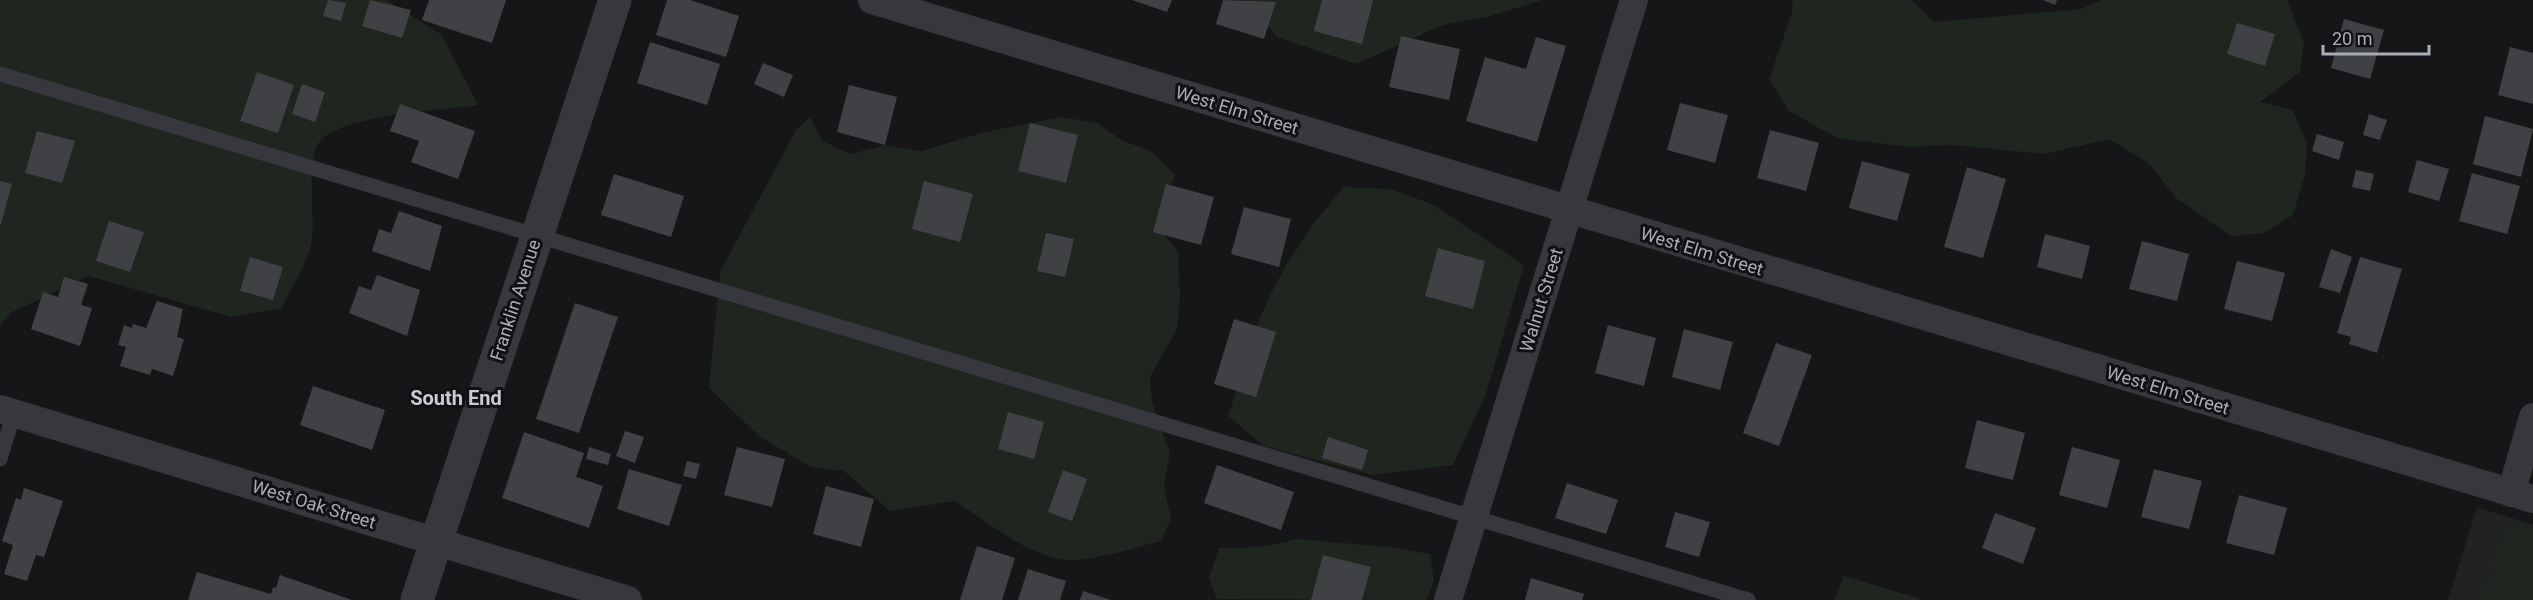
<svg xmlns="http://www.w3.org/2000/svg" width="2533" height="600" viewBox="0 0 2533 600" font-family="Roboto,sans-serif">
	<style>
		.built { fill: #222225 }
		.green { fill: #1e261f }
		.building { fill: #404145 }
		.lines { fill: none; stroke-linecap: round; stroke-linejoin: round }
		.service { stroke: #37383d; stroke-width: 15 }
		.minor { stroke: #37383d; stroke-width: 28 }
		.tertiary { stroke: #37383d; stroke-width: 33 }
		.labels { text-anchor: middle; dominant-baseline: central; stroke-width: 6; stroke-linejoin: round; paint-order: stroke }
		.street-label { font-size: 18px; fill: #a8adb8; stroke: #111113 }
		.neighbourhood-label { font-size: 20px; font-weight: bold; fill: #c9ccd4; stroke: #111113 }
	</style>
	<rect width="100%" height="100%" fill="#161618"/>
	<polygon class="built" points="2477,507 2533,525 2533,600 2448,600"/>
	<g class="green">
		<path d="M0,0h387l55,35 36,70c-37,5 -128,10 -155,33 -20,17 -6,84 -12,107 -5,21 -20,43 -29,63l-51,9 -142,-41 -77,36 -12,14z"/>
		<polygon points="1249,0 1542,0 1487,17 1443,25 1356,64 1277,37"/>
		<polygon points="1792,0 1911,0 1934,22 2081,9 2102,0 2287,0 2304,43 2300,72 2260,102 2293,110 2307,144 2305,174 2293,215 2264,233 2231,236 2176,198 2151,165 2109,139 2045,154 1952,145 1908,147 1837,138 1789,111 1769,80 1793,9"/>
		<path d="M810,117l12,24 29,13 34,-9 36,6 64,-19 76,-15 36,6 26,18 28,10 24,24 -20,48 23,29 2,44 -3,33 -27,48 2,25 18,51 -6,33 7,32 -10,23c-30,7 -79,26 -110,16 -34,-10 -67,-37 -96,-56l-65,10 -46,-40 -33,-4 -52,-31 -50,-48 11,-116 76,-142z"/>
		<path d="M1344,187l46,2 44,16 90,60 -38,129 -33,71 -80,10 -109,-29 -36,-30c13,-37 22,-79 39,-114 20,-43 46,-80 77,-115z"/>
		<polygon points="2509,523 2533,528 2533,600 2478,600"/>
		<polygon points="1298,539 1388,547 1430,554 1434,580 1427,600 1217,599 1209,578 1219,548 1260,547"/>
		<polygon points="1844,576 1924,600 1834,600"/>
	</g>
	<g class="building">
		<polygon points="328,0 346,3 341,21 323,16"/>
		<polygon points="370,0 411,10 402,38 362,26"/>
		<polygon points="429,0 506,0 492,43 422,20"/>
		<polygon points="667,0 690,0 739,16 726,57 656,35"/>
		<polygon points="1132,0 1172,0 1167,12"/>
		<polygon points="1223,0 1276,2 1264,39 1216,24"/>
		<polygon points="1322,0 1373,0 1362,44 1314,31"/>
		<polygon points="2043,0 2057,0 2055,5"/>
		<polygon points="2344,19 2384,30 2370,79 2331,68"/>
		<polygon points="2237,23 2275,34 2265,66 2227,54"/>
		<polygon points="1401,36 1460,49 1449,100 1389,87"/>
		<polygon points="1536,37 1566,46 1537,142 1466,121 1485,57 1526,69"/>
		<polygon points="650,42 720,64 707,105 637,83"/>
		<polygon points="2510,47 2533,53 2533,104 2498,95"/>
		<polygon points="763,63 793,75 784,97 754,84"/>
		<polygon points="257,72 294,85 278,133 240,121"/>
		<polygon points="302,84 325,92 315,122 292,114"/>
		<polygon points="849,85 897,97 885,145 837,132"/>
		<polygon points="1680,103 1728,115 1715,163 1667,150"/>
		<polygon points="400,104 475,131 458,179 411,162 419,141 390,131"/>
		<polygon points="2369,114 2387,120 2380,140 2363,135"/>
		<polygon points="2485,116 2533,129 2521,177 2473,164"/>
		<polygon points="1030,123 1078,135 1066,183 1018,171"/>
		<polygon points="1770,130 1819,143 1806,191 1757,178"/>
		<polygon points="37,131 75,141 62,183 25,173"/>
		<polygon points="2317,134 2344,142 2339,160 2312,151"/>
		<polygon points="2417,160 2449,169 2439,201 2408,192"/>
		<polygon points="1862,161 1910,174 1897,221 1849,208"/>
		<polygon points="1967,167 2006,179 1983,258 1944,247"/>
		<polygon points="2356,170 2374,174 2370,191 2352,187"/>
		<polygon points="2472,173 2520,186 2507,234 2459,221"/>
		<polygon points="614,174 684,196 671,237 601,215"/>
		<polygon points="0,181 12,184 1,224 0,224"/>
		<polygon points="924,181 973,194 960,242 912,229"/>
		<polygon points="1166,184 1214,197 1201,245 1153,232"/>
		<polygon points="1244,207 1291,219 1279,267 1231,254"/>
		<polygon points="399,211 442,226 430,271 372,251 379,229 391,233"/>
		<polygon points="109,221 144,232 130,272 96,261"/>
		<polygon points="1046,233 1074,239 1065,277 1037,271"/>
		<polygon points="2045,234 2090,246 2082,279 2037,267"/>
		<polygon points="2142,241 2189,254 2177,301 2129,289"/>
		<polygon points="1438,248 1485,261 1473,309 1425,296"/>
		<polygon points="2331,249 2352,257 2340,293 2319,287"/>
		<polygon points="250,257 283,267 273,300 240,291"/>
		<polygon points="2360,257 2402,269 2377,353 2349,344 2351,337 2337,333"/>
		<polygon points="2237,261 2285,273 2272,321 2224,309"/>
		<polygon points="377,275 420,290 407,336 349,313 359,286 371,290"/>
		<polygon points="64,277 88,284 81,305 92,308 80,346 31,329 43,292 58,297"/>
		<polygon points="157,301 183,309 177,337 184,339 173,376 152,369 150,375 120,366 126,347 118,345 124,325 132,328 133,324 146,328"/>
		<polygon points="575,303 618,317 579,433 536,419"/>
		<polygon points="1234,319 1276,332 1256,397 1214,384"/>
		<polygon points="1608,325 1656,338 1644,386 1595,373"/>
		<polygon points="1684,329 1733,342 1720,390 1672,377"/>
		<polygon points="1776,343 1812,355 1779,446 1743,433"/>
		<polygon points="313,386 385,410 372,450 300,425"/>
		<polygon points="1008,412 1044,422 1034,459 998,449"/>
		<polygon points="1977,420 2025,433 2013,480 1965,468"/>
		<polygon points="625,431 644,437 635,463 616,456"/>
		<polygon points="524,432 584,453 576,477 603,486 589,528 502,498"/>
		<polygon points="1328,437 1368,450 1362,470 1322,458"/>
		<polygon points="589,447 611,454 608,465 586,459"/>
		<polygon points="737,447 785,459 772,507 724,495"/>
		<polygon points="2072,447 2120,460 2107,508 2059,495"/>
		<polygon points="687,461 700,464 696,479 683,476"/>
		<polygon points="1217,465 1294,492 1281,530 1204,503"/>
		<polygon points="629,469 682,485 669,526 617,509"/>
		<polygon points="2154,469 2202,481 2189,529 2141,517"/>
		<polygon points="1063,470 1087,479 1072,521 1048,512"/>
		<polygon points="1567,483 1618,500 1606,534 1555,518"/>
		<polygon points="826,486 874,499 861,547 813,534"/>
		<polygon points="24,488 63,501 44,557 36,555 27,581 4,574 13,545 2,541 16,498 21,500"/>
		<polygon points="2239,495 2287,508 2274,555 2226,543"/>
		<polygon points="1675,512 1710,522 1699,557 1665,547"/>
		<polygon points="1995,513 2036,528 2023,564 1982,548"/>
		<polygon points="977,546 1015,558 1002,600 960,600"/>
		<polygon points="1323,555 1371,567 1362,600 1311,600"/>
		<polygon points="1028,569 1066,581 1060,600 1018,600"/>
		<polygon points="197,572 271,594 273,587 276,588 280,575 352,600 188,600"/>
		<polygon points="1531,578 1584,594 1582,600 1525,600"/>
		<polygon points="1083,591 1111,600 1080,600"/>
	</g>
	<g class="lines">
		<g class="service">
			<polyline points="0,74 1748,600"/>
			<polyline points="0,459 14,413"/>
		</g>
		<g class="minor">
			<polyline points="872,0 2533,499"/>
			<polyline points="0,409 628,600"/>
			<polyline points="2511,493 2533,417"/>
			<polyline points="1448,600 1634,0"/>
		</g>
		<polyline class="tertiary" points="417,600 615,0"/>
	</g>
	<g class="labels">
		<g class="street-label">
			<text transform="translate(1237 110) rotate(17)">West Elm Street</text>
			<text transform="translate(1702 251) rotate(17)">West Elm Street</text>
			<text transform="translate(515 300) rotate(-72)">Franklin Avenue</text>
			<text transform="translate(1541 300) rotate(-73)">Walnut Street</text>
			<text transform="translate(2168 390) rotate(17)">West Elm Street</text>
			<text transform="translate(314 504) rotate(17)">West Oak Street</text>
		</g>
		<g class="neighbourhood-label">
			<text x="456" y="398">South End</text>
		</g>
	</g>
	<path d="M2323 45v9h106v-9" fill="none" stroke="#a8adb8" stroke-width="3"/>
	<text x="2332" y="45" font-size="18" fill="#a8adb8" stroke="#111113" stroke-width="4.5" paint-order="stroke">20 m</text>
</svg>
